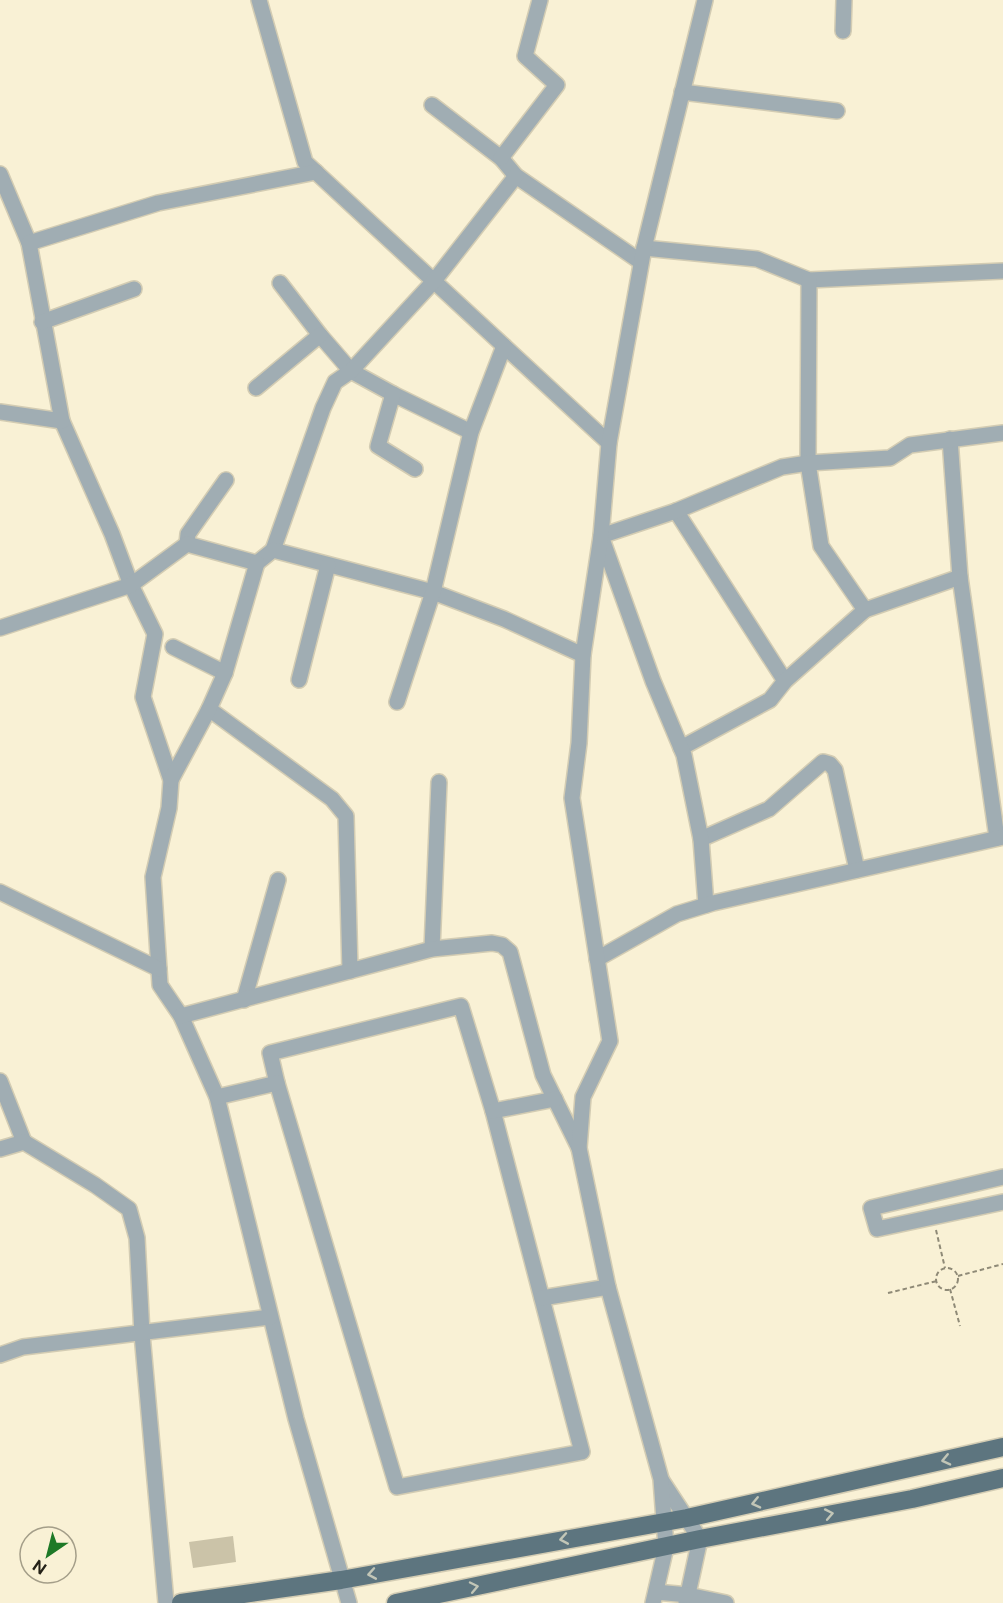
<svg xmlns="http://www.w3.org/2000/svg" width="1003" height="1603" viewBox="0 0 1003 1603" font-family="'Public Sans',sans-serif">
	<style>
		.building { fill: #cbc3a8 }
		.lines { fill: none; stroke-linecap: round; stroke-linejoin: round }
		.minor-casing { stroke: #d3ccb3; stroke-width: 18 }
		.major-casing { stroke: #d3ccb3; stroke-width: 21 }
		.path { stroke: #8f8a77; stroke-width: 2; stroke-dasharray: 4.5 3; stroke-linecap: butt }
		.minor { stroke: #a0adb3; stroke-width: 15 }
		.major { stroke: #5d757f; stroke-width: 18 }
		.oneway { stroke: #c2c6b7 }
	</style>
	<rect width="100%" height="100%" fill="#f9f1d5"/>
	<polygon class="building" points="233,1536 236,1562 193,1568 189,1542"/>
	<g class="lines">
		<g class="minor-casing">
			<g id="minor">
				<polyline points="259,0 305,162 609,443"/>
				<polyline points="843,31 844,0"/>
				<polyline points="682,92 837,111"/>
				<polyline points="432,105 501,158 516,176 641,262"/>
				<polyline points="501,158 557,85 525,56 540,0"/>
				<polyline points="0,174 29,243 62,421 112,534 131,585 155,634 143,697 171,780 169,808 153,877 160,985 181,1016 217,1097 296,1419 349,1603"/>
				<polyline points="29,243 158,203 316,172"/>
				<polyline points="644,248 757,259 809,280 1003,271"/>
				<polyline points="809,280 808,463 821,546 865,610"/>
				<polyline points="280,283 320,335 351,371 393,394 471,432"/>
				<polyline points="42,322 134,289"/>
				<polyline points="256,388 320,335"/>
				<polyline points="393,394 378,446 415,469"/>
				<polyline points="0,412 62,421"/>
				<polyline points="950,439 960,577 997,838"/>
				<polyline points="676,511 785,681"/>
				<polyline points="187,544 188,534 226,480"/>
				<polyline points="273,550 323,408 335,382 351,371 434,281 516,176"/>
				<polyline points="0,628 131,585 187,544 257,563 273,550 433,592 504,619 583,655"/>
				<polyline points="173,647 225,673"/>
				<polyline points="299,680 328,565"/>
				<polyline points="397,702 433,592 471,432 504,346"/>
				<polyline points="209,709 332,799 346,816 350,971"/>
				<polyline points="681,748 770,700 785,681 865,610 960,577"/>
				<polyline points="171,780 209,709 225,673 257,563"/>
				<polyline points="701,839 769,809 823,762 830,764 835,770 857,870"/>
				<polyline points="0,892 159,969"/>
				<polyline points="706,905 701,839 684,755 653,681 601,536 676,511 782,467 808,463 890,458 910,445 1003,433"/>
				<polyline points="432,949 439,782"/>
				<polyline points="597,959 677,914 713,903 1003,837"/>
				<polyline points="244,1000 278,880"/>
				<polygon points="461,1006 493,1111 582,1452 397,1487 277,1083 270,1053"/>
				<polyline points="181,1016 432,949 492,943 502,945 510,952 543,1075 579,1148"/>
				<polyline points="0,1081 24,1142"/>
				<polyline points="217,1097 277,1083"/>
				<polyline points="493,1111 555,1099"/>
				<polyline points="0,1149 24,1142 95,1185 129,1209 137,1238 142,1334 166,1603"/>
				<polyline points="1003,1177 871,1208 877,1229 1003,1202"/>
				<polyline points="542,1298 608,1287"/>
				<polyline points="0,1355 23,1347 270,1317"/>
				<polyline points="662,1481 700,1539 686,1603"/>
				<polyline points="656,1592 688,1595 726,1603"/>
				<polyline points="653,1603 666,1547 661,1479 608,1287 579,1148 583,1097 610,1041 572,798 579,743 583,655 601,536 609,443 644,248 705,0"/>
			</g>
		</g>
		<g class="major-casing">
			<g id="major">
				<polyline points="181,1603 341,1580 687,1518 1003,1447"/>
				<polyline points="396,1603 700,1539 912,1499 1003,1478"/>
			</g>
		</g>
		<g class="path">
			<polyline points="936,1230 945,1268"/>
			<circle cx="947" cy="1279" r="11"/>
			<polyline points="958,1276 1003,1264"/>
			<polyline points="950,1289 960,1326"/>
			<polyline points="888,1293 937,1281"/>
		</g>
		<use href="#minor" class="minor"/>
		<use href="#major" class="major"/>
	</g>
	<defs><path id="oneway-chevron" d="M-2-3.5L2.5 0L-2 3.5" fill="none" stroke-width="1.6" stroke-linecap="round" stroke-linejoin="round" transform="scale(1.5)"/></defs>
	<g class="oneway">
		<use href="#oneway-chevron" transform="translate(946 1460) rotate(167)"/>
		<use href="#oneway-chevron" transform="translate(756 1503) rotate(167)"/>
		<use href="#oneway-chevron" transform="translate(829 1514) rotate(-11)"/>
		<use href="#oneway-chevron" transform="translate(564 1539) rotate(170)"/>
		<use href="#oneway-chevron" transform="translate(372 1574) rotate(170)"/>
		<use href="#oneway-chevron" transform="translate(474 1587) rotate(-12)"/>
	</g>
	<g transform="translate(48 1555) rotate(215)"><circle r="28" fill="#f9f1d5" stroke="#a49e89" stroke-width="1.5"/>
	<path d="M0-4.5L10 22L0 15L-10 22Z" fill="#1e7927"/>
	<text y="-9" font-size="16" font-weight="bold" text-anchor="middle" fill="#242117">N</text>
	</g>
</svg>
